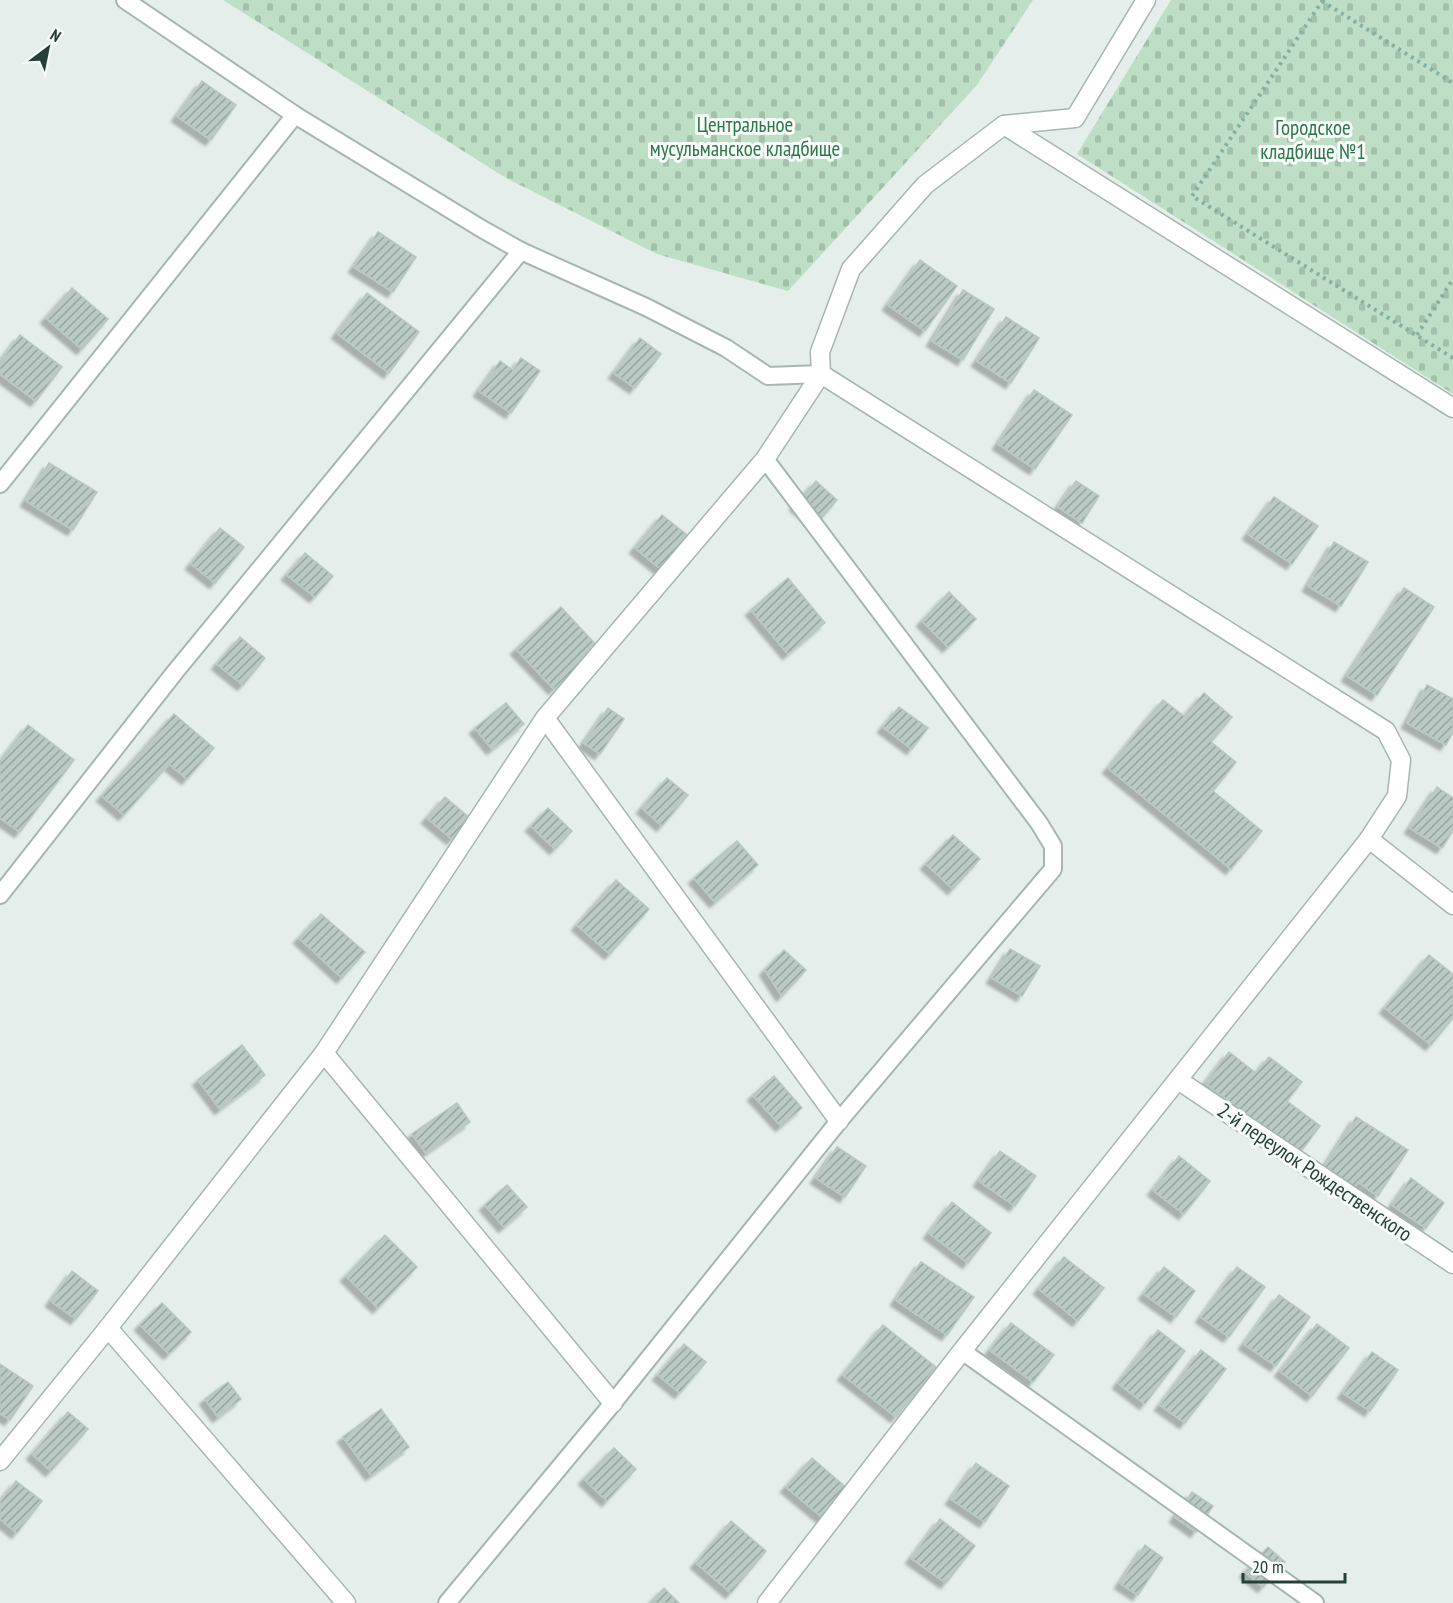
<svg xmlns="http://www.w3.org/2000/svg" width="1453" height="1603" viewBox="0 0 1453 1603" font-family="'PT Sans Narrow',sans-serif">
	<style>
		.cemetery { fill: url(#cemetery-stones) }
		.building { fill: url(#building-hatch); stroke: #b7c8c1; stroke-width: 1.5; filter: url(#shadow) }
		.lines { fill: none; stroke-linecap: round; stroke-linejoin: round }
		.lane-casing { stroke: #a7b6b1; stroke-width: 20 }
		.street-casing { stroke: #a7b6b1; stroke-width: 21 }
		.path { stroke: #86b1a2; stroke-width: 4; stroke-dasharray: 3 4.5; stroke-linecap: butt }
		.lane { stroke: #fff; stroke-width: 16 }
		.street { stroke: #fff; stroke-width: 18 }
		.labels { text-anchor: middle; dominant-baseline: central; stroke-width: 6; stroke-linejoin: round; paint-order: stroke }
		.park-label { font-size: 21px; fill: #2e7748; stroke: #f6faf8 }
		.street-label { font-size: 21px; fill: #244038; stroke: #f6faf8 }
	</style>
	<defs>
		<pattern id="cemetery-stones" width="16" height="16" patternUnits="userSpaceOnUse" patternTransform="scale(1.5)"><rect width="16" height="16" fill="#bedfc6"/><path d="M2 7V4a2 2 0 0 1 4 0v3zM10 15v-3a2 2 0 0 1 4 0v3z" fill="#a3c0ab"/></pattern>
		<pattern id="building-hatch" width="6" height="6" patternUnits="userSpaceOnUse" patternTransform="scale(1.5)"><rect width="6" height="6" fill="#bac9c3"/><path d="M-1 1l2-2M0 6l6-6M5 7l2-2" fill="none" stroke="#97a59f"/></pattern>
		<filter id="shadow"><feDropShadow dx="-5.5" dy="5.5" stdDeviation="1.5" flood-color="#0004"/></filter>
	</defs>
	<rect width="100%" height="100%" fill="#e5eeea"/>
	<g class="cemetery">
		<polygon points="223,0 1033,0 977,85 788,291 657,254 506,178"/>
		<polygon points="1171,0 1453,0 1453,394 1077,154"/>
	</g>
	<g class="building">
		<polygon points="202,81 236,105 211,140 177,116"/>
		<polygon points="378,232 416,257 393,292 354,267"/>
		<polygon points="920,260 957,286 925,331 888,305"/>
		<polygon points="72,288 108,319 82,349 46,318"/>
		<polygon points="963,290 994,309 963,360 932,341"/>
		<polygon points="367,293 419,332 389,373 337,333"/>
		<polygon points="1006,317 1039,338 1011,383 977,361"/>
		<polygon points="20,335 62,367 36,401 0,374 0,362"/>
		<polygon points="640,338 661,354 635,388 614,373"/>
		<polygon points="521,358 540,371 511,413 479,391 500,361 513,370"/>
		<polygon points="1034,390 1072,415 1035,469 998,444"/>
		<polygon points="49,463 97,492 73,530 26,501"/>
		<polygon points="816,481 837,500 817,523 795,505"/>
		<polygon points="1076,481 1099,496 1082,523 1058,507"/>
		<polygon points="1274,497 1318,526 1292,564 1248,534"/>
		<polygon points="662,515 695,541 668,575 635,548"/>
		<polygon points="220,528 244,547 215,583 191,564"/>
		<polygon points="1334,542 1368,562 1341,606 1308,586"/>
		<polygon points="305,553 333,576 315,597 287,575"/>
		<polygon points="788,578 825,623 788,654 751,610"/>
		<polygon points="1404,588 1434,607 1377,695 1347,676"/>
		<polygon points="949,592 976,619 948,647 922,621"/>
		<polygon points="561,607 599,648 554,689 516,649"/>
		<polygon points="240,637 265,658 243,685 217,664"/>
		<polygon points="1427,685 1453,699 1453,732 1446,745 1407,723"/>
		<polygon points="1204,693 1232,717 1211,742 1236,762 1213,791 1262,831 1231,869 1108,768 1163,700 1184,716"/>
		<polygon points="506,703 524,724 492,749 475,728"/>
		<polygon points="899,707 928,728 912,749 883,727"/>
		<polygon points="608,708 624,719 600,754 584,743"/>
		<polygon points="174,714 214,748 187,779 169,764 124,815 102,796"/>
		<polygon points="28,725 74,760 20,832 0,818 0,762"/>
		<polygon points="667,778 688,795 662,826 642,808"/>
		<polygon points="1437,787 1453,798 1453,831 1442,848 1410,828"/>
		<polygon points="445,797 470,818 452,839 427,818"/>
		<polygon points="548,808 572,831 555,849 531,826"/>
		<polygon points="953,835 980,859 953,889 926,864"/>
		<polygon points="737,841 758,865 715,902 694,878"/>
		<polygon points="616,880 649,909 610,954 577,925"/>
		<polygon points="321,914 365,952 342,978 299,938"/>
		<polygon points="1010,949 1040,966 1022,996 992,978"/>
		<polygon points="784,950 806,970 782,996 765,970"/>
		<polygon points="1429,955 1453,974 1453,1018 1431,1045 1385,1008"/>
		<polygon points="242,1045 265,1075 220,1109 198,1080"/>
		<polygon points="1229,1052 1256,1073 1269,1057 1302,1082 1287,1101 1320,1126 1299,1154 1205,1083"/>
		<polygon points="774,1076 802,1108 781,1126 753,1095"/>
		<polygon points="457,1103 470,1122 426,1153 412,1134"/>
		<polygon points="1356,1117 1408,1150 1378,1196 1358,1182 1352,1190 1322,1171"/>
		<polygon points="837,1147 866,1166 845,1197 816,1178"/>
		<polygon points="1000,1151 1036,1176 1015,1206 979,1181"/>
		<polygon points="1179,1156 1210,1181 1184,1214 1153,1190"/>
		<polygon points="1411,1178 1444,1203 1426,1228 1392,1205"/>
		<polygon points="507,1185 527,1207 504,1227 485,1205"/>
		<polygon points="952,1202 991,1233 968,1263 929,1233"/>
		<polygon points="385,1235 417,1267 378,1308 346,1276"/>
		<polygon points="1064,1257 1104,1288 1078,1321 1039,1289"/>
		<polygon points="921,1262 974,1297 947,1335 896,1300"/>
		<polygon points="1164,1267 1195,1291 1176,1317 1144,1294"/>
		<polygon points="1237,1267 1265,1287 1229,1337 1201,1317"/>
		<polygon points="72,1271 98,1291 76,1319 51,1301"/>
		<polygon points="1279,1295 1310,1317 1276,1366 1244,1344"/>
		<polygon points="162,1303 191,1332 169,1354 140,1325"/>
		<polygon points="1011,1323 1054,1355 1033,1382 990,1350"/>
		<polygon points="1317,1324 1349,1348 1312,1396 1280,1371"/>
		<polygon points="883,1325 936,1367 896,1417 843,1375"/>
		<polygon points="1158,1330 1185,1351 1145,1404 1118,1383"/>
		<polygon points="684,1344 706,1362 680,1393 658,1375"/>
		<polygon points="1201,1350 1226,1369 1185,1423 1160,1405"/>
		<polygon points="1372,1352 1398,1370 1370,1411 1343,1393"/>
		<polygon points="0,1364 33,1386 10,1420 0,1413"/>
		<polygon points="228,1382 241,1399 218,1417 205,1399"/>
		<polygon points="381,1409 409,1447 371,1475 343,1437"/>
		<polygon points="68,1412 88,1429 51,1471 32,1454"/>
		<polygon points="614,1448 636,1469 607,1501 584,1479"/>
		<polygon points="812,1458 848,1489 823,1518 786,1487"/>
		<polygon points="976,1463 1009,1486 985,1522 951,1499"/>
		<polygon points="16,1481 42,1501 17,1533 0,1519 0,1502"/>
		<polygon points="1192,1492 1213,1506 1196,1532 1175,1517"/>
		<polygon points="940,1519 975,1546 946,1583 911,1558"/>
		<polygon points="731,1521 766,1551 731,1593 696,1563"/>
		<polygon points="1145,1545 1163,1558 1138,1595 1120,1583"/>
		<polygon points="1268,1547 1285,1562 1263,1587 1245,1572"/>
		<polygon points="664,1588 679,1603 650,1603"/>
	</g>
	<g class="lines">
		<g class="lane-casing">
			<g id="lane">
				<polyline points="125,0 295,115 482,229 521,251 646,307 726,348 768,376 821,374"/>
				<polyline points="0,484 295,115"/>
				<polyline points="0,895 175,672 521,251"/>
				<polyline points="962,1351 1315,1603"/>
				<polyline points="447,1603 613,1403 839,1121 1053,869 1053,846 1039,823 765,459"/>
			</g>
		</g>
		<g class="street-casing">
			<g id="street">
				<polyline points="1004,125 1453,408"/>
				<polyline points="545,718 839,1121"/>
				<polyline points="1369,839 1453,905"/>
				<polyline points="324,1053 613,1403"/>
				<polyline points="1178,1080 1453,1264"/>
				<polyline points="108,1328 346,1603"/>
				<polyline points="0,1461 108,1328 324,1053 545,718 765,459 821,374 820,352 851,269 925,185 1004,125 1075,118 1146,0"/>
				<polyline points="767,1603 962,1351 1369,839 1397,796 1401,760 1386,731 821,374"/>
			</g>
		</g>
		<g class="path">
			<polyline points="1323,0 1192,196 1453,358"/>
			<polyline points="1322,1 1453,83"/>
			<polyline points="1417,335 1453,279"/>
		</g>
		<use href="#lane" class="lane"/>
		<use href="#street" class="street"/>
	</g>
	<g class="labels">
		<g class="park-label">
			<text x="745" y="124">Центральное<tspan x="745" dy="24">мусульманское кладбище</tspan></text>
			<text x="1313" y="127">Городское<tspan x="1313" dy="24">кладбище №1</tspan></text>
		</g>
		<g class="street-label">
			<text transform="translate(1315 1172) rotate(34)">2-й переулок Рождественского</text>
		</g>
	</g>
	<g transform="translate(48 48) rotate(32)" stroke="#f6faf8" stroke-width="4.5" paint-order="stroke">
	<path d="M0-4.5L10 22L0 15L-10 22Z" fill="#244038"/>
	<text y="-9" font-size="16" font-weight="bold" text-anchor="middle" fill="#244038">N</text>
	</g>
	<path d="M1243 1573v9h102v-9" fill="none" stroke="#244038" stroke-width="3"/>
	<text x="1252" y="1573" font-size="18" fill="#244038" stroke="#f6faf8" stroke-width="4.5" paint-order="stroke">20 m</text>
</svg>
